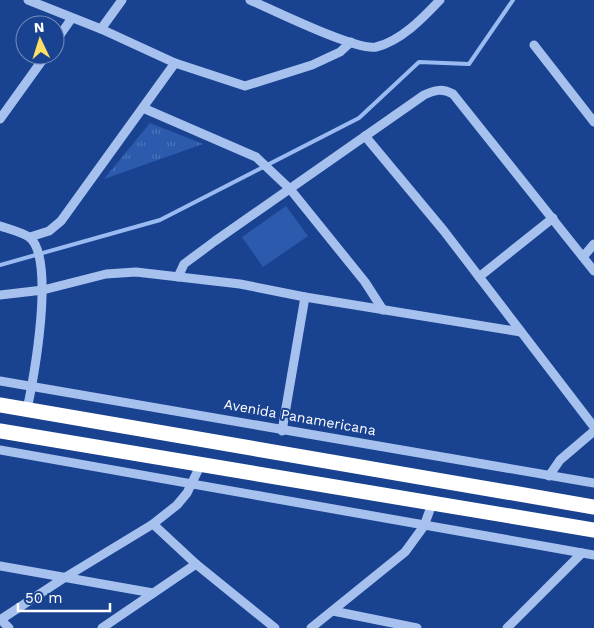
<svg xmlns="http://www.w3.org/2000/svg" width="594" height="628" viewBox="0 0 594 628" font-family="'Work Sans',sans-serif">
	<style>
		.grass { fill: url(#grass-tufts) }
		.pitch { fill: #2c5bae }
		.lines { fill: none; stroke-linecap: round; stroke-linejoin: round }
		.stream { stroke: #9abbf1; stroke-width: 4 }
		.minor { stroke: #a7c1ef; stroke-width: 9 }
		.highway { stroke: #fff; stroke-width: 15 }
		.labels { text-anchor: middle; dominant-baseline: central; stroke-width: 4; stroke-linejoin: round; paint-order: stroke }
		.street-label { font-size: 14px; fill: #fff; stroke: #194390 }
	</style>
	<defs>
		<pattern id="grass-tufts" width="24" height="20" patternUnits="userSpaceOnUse" patternTransform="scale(1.25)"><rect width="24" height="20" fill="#2c5bae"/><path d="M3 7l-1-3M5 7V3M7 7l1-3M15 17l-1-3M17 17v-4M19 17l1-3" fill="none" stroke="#4c74ba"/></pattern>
	</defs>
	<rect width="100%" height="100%" fill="#194390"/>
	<polygon class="grass" points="150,123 203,144 104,179"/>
	<polygon class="pitch" points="286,206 308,236 263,267 242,237"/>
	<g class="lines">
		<polyline class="stream" points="0,265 160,220 359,118 419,62 469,64 513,0"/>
		<g class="minor">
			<polyline points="28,0 101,29 122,0"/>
			<path d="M250,0c23,10 106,51 126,47 25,-6 47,-29 64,-47"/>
			<polyline points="101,29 175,63 245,86 312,65 340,52 351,42"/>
			<polyline points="55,42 72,18"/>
			<polyline points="534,45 594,122"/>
			<polyline points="143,108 256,157 290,189 365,282 383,310"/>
			<polyline points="0,119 46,55"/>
			<polyline points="365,136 444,231 594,427"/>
			<path d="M0,226c9,3 21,6 29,11 27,19 5,142 -2,172"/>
			<polyline points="30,237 49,231 61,221 175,63"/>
			<polyline points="583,257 594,244"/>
			<path d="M178,277l6,-13 31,-23 209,-146c11,-5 18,-7 29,-1l141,177"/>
			<polyline points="479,277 553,218"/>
			<polyline points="0,295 43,290 106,274 136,272 240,284 305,297 521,332"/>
			<polyline points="0,381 594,483"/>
			<polyline points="282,431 305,297"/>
			<polyline points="0,450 594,555"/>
			<polyline points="549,476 560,460 594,431"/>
			<polyline points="153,524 196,564 275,628"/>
			<polyline points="0,566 153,593"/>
			<polyline points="333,611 417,628"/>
			<polyline points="0,620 64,578 153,524 177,505 187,493 201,464"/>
			<polyline points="1,620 9,628"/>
			<polyline points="102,628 196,564"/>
			<polyline points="311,628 405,552 424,526 432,504"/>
			<polyline points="507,628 582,553"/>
		</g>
		<g class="highway">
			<polyline points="0,405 594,507"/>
			<polyline points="0,431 594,530"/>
		</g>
	</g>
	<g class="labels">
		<g class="street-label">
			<text transform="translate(300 417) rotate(10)">Avenida Panamericana</text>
		</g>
	</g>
	<g transform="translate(40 40) rotate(356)"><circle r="24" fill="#194390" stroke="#758ebc"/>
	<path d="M0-4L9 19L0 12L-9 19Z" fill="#ffe065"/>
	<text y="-8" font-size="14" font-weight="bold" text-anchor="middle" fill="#ffffff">N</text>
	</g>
	<path d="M18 603v8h92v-8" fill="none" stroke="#ffffff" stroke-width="2.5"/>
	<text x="25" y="603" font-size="15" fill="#ffffff" stroke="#194390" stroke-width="4" paint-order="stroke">50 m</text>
</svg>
